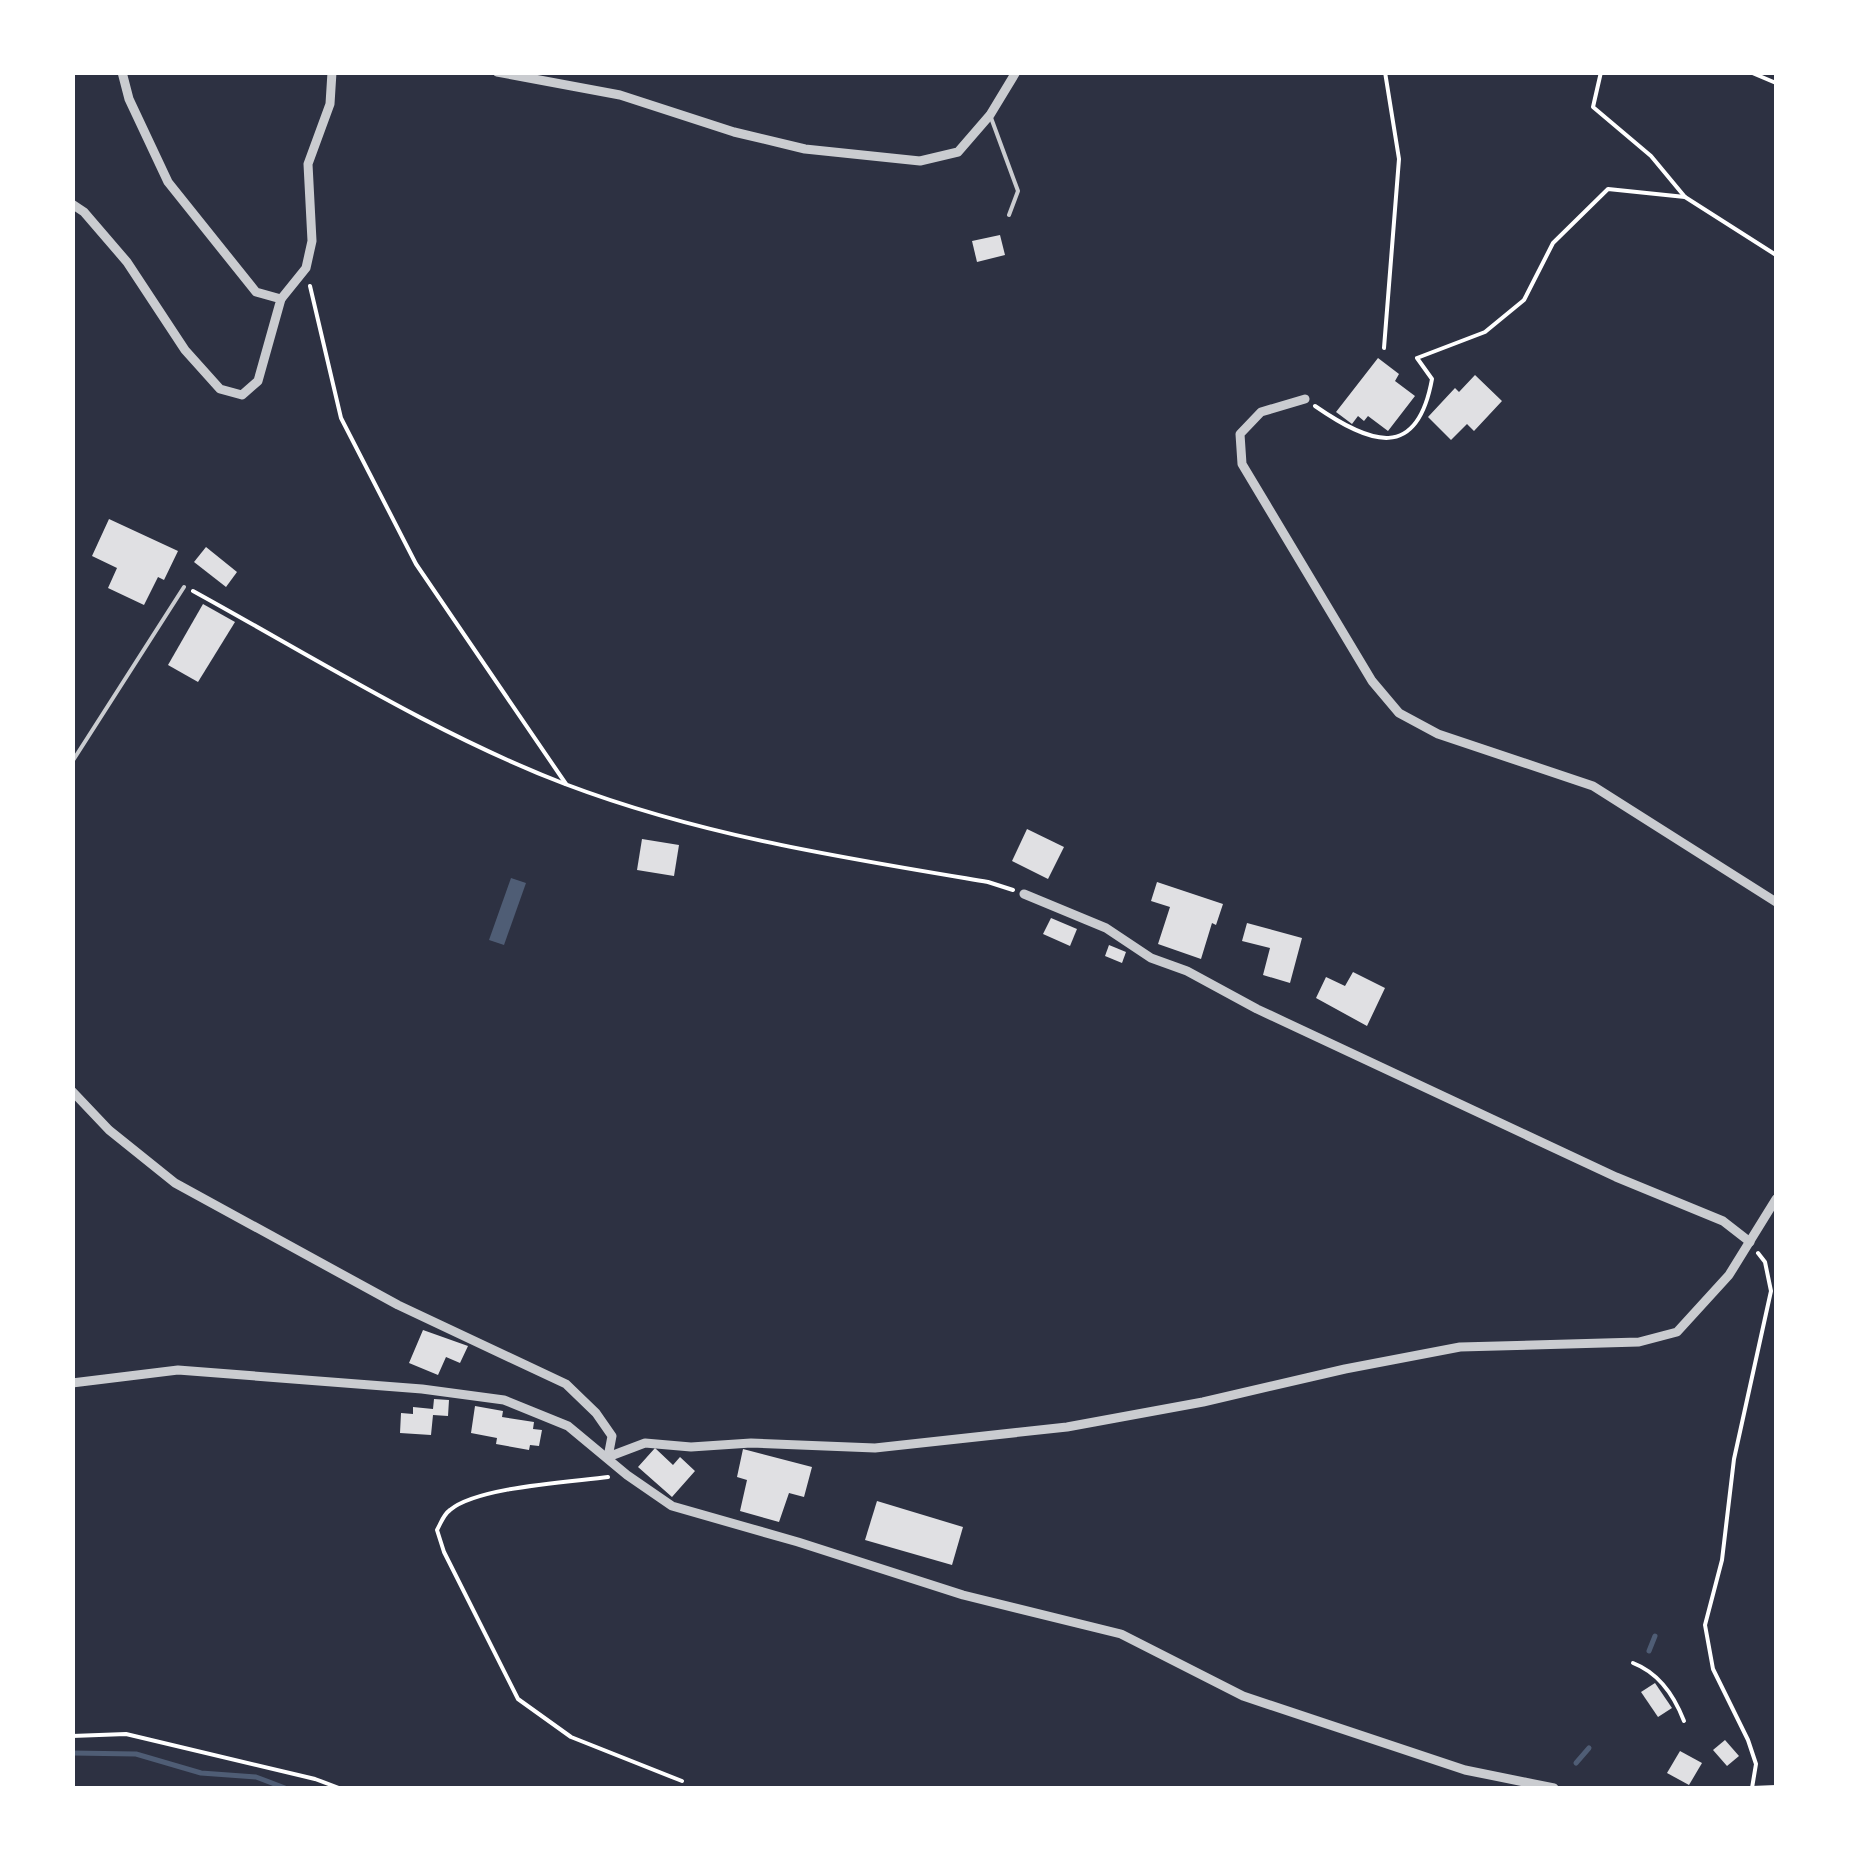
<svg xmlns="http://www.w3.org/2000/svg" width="1849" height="1861" viewBox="0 0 1849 1861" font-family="'Noto Sans',sans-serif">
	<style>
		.water { fill: #4f5d75 }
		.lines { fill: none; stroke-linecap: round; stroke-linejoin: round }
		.stream { stroke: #4f5d75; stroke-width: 5 }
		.building { fill: #e0e0e3 }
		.path { stroke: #fff; stroke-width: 4 }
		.service { stroke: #caccd0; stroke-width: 4 }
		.minor { stroke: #caccd0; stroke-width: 9 }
	</style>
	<rect width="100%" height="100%" fill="#2d3142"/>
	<polygon class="water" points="511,878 526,883 504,945 489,940"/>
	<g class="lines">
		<g class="stream">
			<polyline points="1649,1651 1655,1636"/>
			<polyline points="72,1753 136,1754 201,1773 256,1777 285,1788"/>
			<polyline points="1576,1763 1589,1748"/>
		</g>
	</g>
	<g class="building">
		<polygon points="1000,235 1005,255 977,262 972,241"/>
		<polygon points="1378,358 1399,374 1395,381 1415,396 1388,431 1368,416 1364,421 1358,416 1352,424 1336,412"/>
		<polygon points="1475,375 1502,401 1474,431 1467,424 1451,440 1428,417 1455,388 1459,392"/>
		<polygon points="109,519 178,551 164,580 158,577 144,605 108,588 117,568 92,556"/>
		<polygon points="206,547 237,572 226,587 194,562"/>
		<polygon points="203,604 235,622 198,682 168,665"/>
		<polygon points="1027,829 1064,847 1048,879 1012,861"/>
		<polygon points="642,839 679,845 674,876 637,870"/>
		<polygon points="1157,882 1223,904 1216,925 1212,923 1201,959 1158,944 1170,907 1151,901"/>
		<polygon points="1051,918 1077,929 1070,946 1043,934"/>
		<polygon points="1247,923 1302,938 1290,983 1263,975 1270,948 1242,941"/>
		<polygon points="1109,945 1126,952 1122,963 1105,956"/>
		<polygon points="1353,972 1385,988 1367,1026 1316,998 1326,977 1345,986"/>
		<polygon points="423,1330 468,1346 460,1363 446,1357 438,1375 409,1363"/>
		<polygon points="434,1399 449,1400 448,1416 433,1415 431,1435 400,1433 401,1413 413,1414 413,1407 433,1409"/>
		<polygon points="475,1406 503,1411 502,1417 534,1422 533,1429 542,1430 539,1446 530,1445 529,1450 496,1444 497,1438 471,1433"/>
		<polygon points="655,1448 673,1465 680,1457 695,1471 672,1497 638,1467"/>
		<polygon points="743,1449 812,1467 804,1497 789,1493 779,1522 740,1511 747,1480 737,1477"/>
		<polygon points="877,1501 963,1527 952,1565 865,1540"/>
		<polygon points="1655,1683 1672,1708 1658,1717 1641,1692"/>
		<polygon points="1725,1740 1739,1756 1727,1766 1713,1750"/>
		<polygon points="1680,1751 1702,1763 1689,1785 1667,1773"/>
	</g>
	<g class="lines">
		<g class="path">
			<polyline points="1601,72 1593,107 1651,156 1685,197 1776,255"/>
			<polyline points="1750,72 1776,83"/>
			<polyline points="310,286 341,418 416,564 566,784"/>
			<polyline points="1384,348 1399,159 1385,72"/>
			<path d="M1315,406c55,38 102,56 117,-27l-15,-21 68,-26 39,-32 29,-57 55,-54 77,8"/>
			<path d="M193,591c122,67 242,143 372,193 137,52 279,74 423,98l25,8"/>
			<path d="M608,1477c-38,5 -131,10 -158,33 -7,5 -9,13 -13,20l7,22 74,147 53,38 111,44"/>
			<path d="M1633,1663c26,10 41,32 51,58"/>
			<polyline points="72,1736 126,1734 315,1779 339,1788"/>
			<polyline points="1752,1788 1756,1764 1748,1740 1713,1669 1705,1625 1722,1560 1734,1459 1771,1291 1765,1262 1758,1253"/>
			<polyline points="1752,1788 1776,1787"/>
		</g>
		<g class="service">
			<polyline points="990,115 1018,191 1009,215"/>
			<polyline points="72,762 184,587"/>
		</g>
		<g class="minor">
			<polyline points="497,72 620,95 734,132 805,149 920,161 958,152 990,115 1016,72"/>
			<polyline points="72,204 84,212 127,262 185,350 220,389 242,395 258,381 281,299 256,292 168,182 129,99 122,72"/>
			<polyline points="281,299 306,268 312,241 308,164 330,104 332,72"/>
			<polyline points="1305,399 1261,412 1240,434 1242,464 1372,681 1399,713 1438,734 1593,786 1776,902"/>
			<polyline points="1024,894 1106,928 1151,958 1187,971 1257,1009 1616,1177 1723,1221 1750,1242"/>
			<polyline points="72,1091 109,1130 175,1183 398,1305 566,1384 596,1413 612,1436 608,1457"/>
			<polyline points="72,1383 178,1370 422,1389 504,1400 568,1426 627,1475 672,1506 798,1542 963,1595 1121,1634 1243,1696 1465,1770 1554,1788"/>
			<polyline points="608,1457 645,1443 691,1447 751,1443 875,1448 1067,1427 1203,1402 1345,1369 1460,1347 1639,1342 1677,1332 1729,1275 1776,1199"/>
		</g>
	</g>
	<rect width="1849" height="1861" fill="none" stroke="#ffffff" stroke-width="150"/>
</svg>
